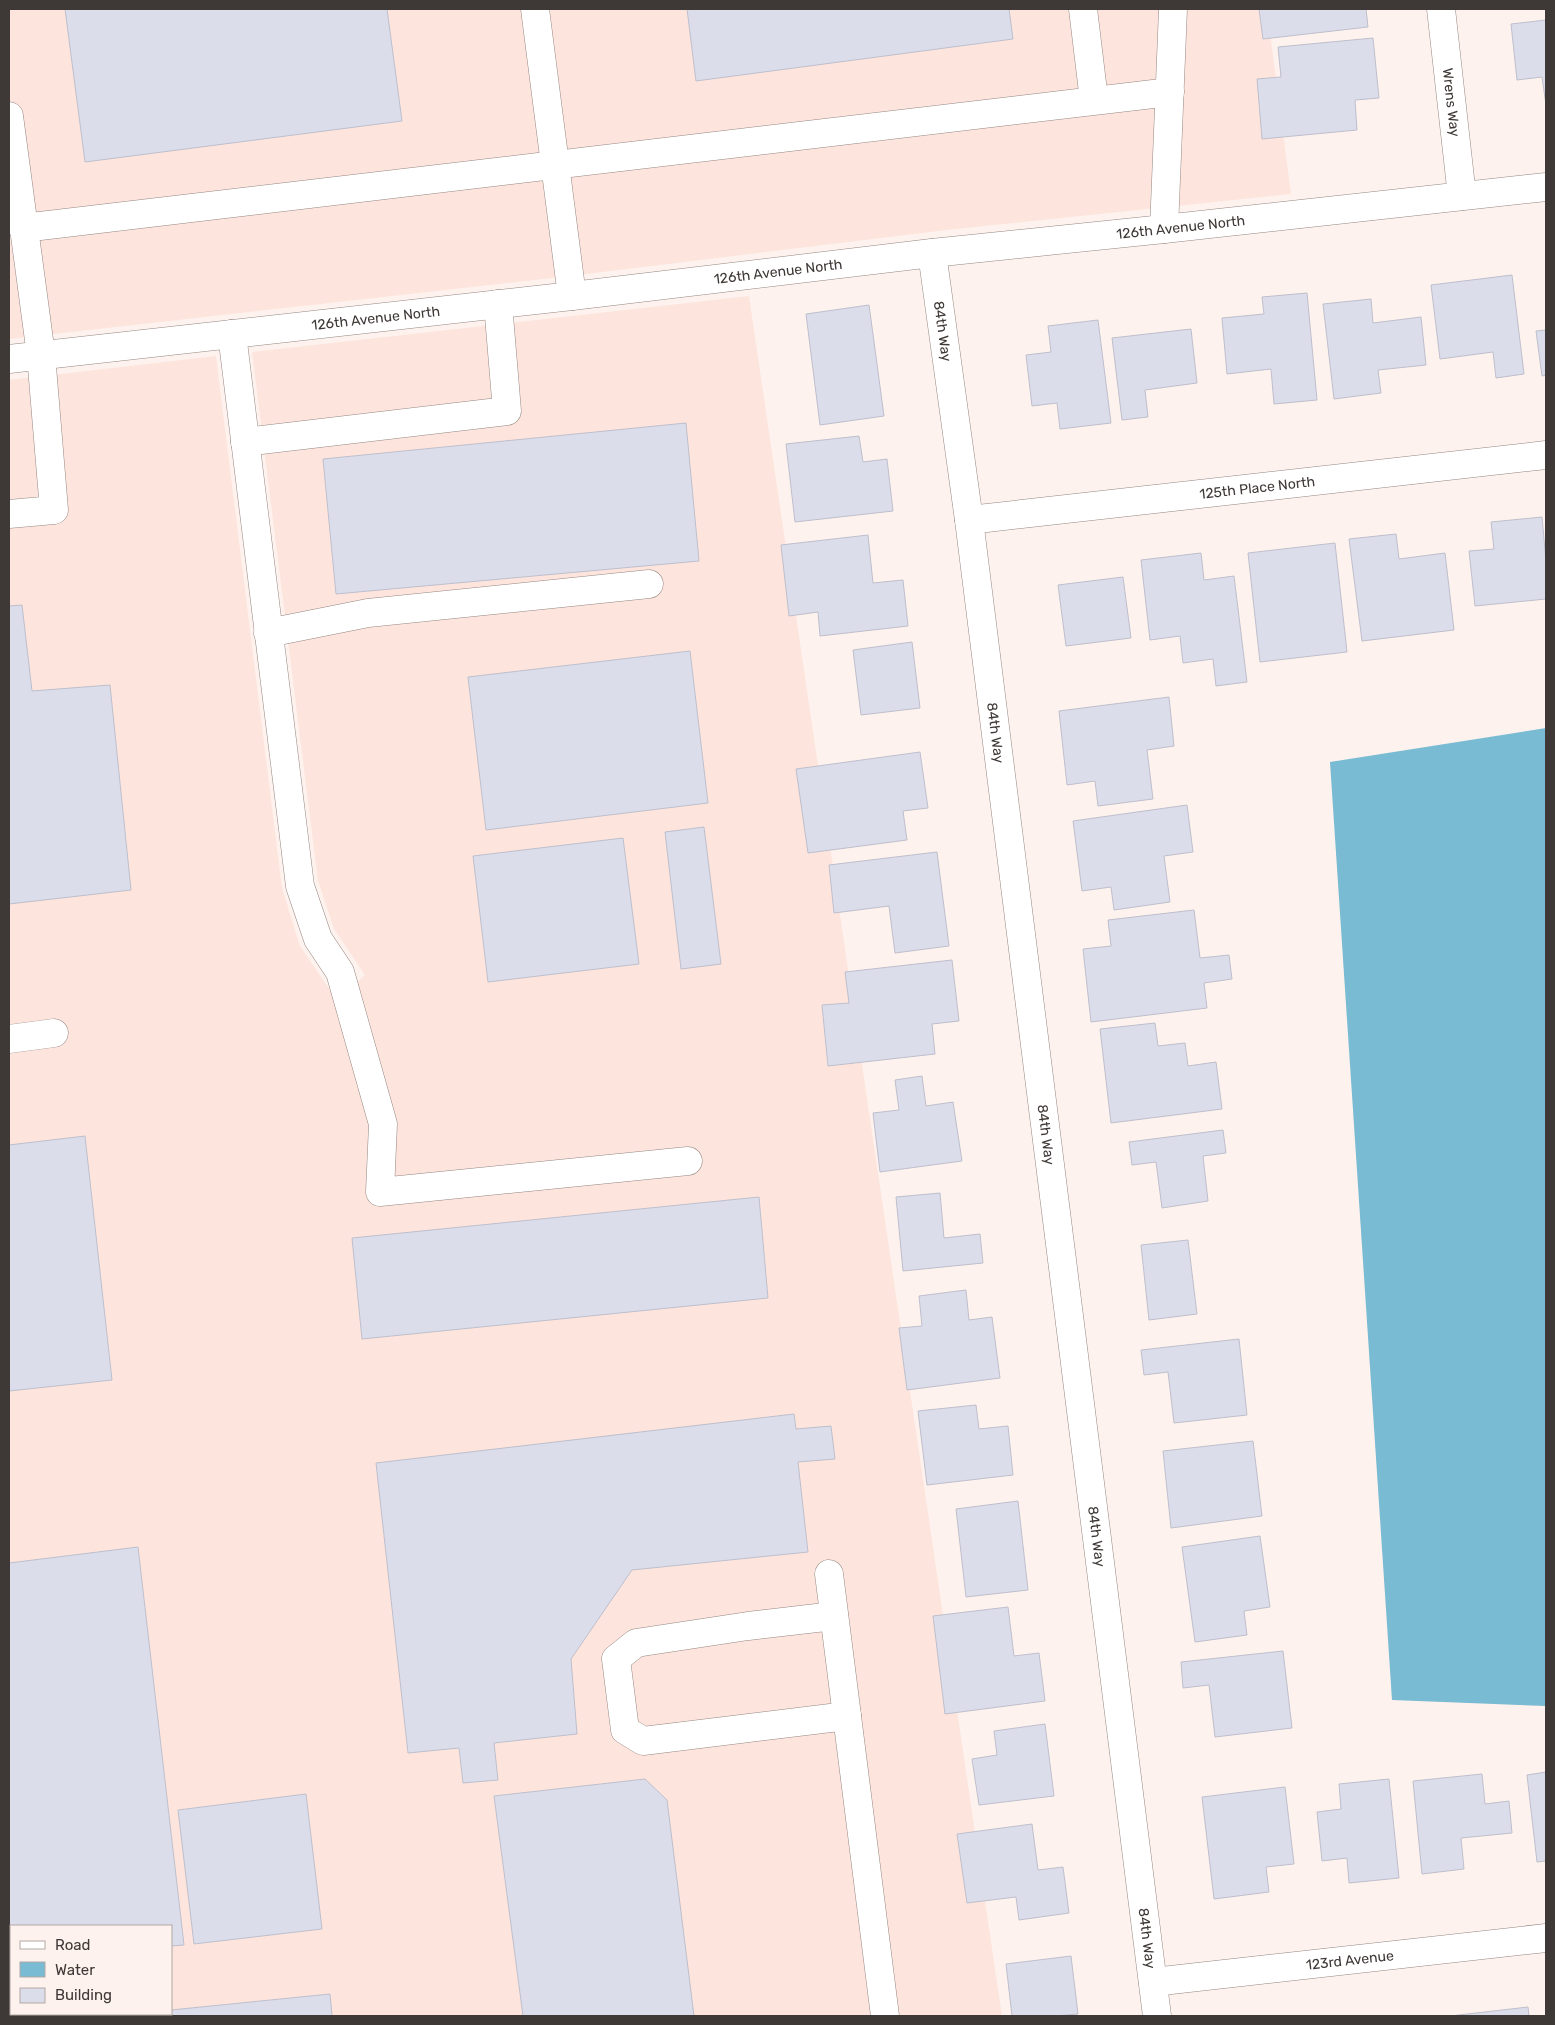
<svg xmlns="http://www.w3.org/2000/svg" width="1555" height="2025" viewBox="0 0 1555 2025" font-family="Rubik,sans-serif">
	<style>
		.built { fill: #fde5dd; fill-rule: evenodd }
		.water { fill: #78bbd2 }
		.building { fill: #dcddeb; stroke: #bebfcc }
		.lines { fill: none; stroke-linecap: round; stroke-linejoin: round }
		.minor-casing { stroke: #958782; stroke-width: 29 }
		.minor { stroke: #fff; stroke-width: 28 }
		.labels { text-anchor: middle; dominant-baseline: central; stroke-width: 4; stroke-linejoin: round; paint-order: stroke }
		.street-label { font-size: 14px; fill: #3e3836; stroke: #fef2ee }
	</style>
	<rect width="100%" height="100%" fill="#fef2ee"/>
	<g class="built">
		<polygon points="9,9 1267,9 1291,194 947,230 570,276 9,339"/>
		<path d="M749,296l253,1720h-993v-1636l207,-24 66,532 18,58 37,54 28,-25 -31,-46 -16,-48 -66,-529zM11,1926h160v88h-160z"/>
	</g>
	<polygon class="water" points="1546,728 1546,1706 1392,1700 1330,762"/>
	<g class="building">
		<polygon points="65,9 387,9 402,121 85,162"/>
		<polygon points="687,9 1009,9 1013,39 696,81"/>
		<polygon points="1259,9 1366,9 1368,27 1263,39"/>
		<polygon points="1546,20 1546,105 1542,77 1517,80 1511,24"/>
		<polygon points="1373,38 1379,98 1355,100 1357,130 1262,139 1257,79 1281,77 1278,47"/>
		<polygon points="1512,275 1524,374 1496,378 1493,352 1440,359 1431,285"/>
		<polygon points="1307,293 1317,400 1274,404 1271,369 1227,374 1222,318 1264,314 1262,297"/>
		<polygon points="1371,299 1373,323 1421,317 1426,365 1378,370 1381,393 1334,399 1323,304"/>
		<polygon points="869,305 884,416 820,425 806,314"/>
		<polygon points="1098,320 1111,423 1060,429 1057,403 1032,406 1026,355 1051,352 1048,326"/>
		<polygon points="1191,329 1197,383 1145,390 1148,417 1122,420 1112,338"/>
		<polygon points="1546,330 1546,375 1542,376 1536,331"/>
		<polygon points="686,423 699,561 336,594 323,459"/>
		<polygon points="859,436 863,462 887,459 893,511 795,522 786,444"/>
		<polygon points="1542,517 1546,561 1546,599 1475,606 1469,551 1494,549 1491,522"/>
		<polygon points="1396,534 1399,559 1445,553 1454,630 1362,641 1349,539"/>
		<polygon points="868,535 873,583 903,580 908,626 820,636 818,612 789,616 781,545"/>
		<polygon points="1335,543 1347,652 1260,662 1248,553"/>
		<polygon points="1201,553 1204,580 1234,576 1247,682 1216,686 1213,659 1183,663 1180,636 1150,640 1141,560"/>
		<polygon points="1123,577 1131,638 1066,646 1058,585"/>
		<polygon points="22,605 32,691 110,685 131,890 9,904 9,606"/>
		<polygon points="912,642 920,708 861,715 853,650"/>
		<polygon points="690,651 708,803 486,830 468,677"/>
		<polygon points="1169,697 1174,746 1147,750 1153,799 1098,806 1095,781 1067,785 1059,711"/>
		<polygon points="920,752 928,808 903,811 907,840 808,853 796,769"/>
		<polygon points="1187,805 1193,852 1164,856 1170,902 1114,910 1111,887 1082,891 1073,821"/>
		<polygon points="704,827 721,964 681,969 665,832"/>
		<polygon points="623,838 639,964 488,982 473,856"/>
		<polygon points="937,852 949,946 895,953 889,906 834,913 829,865"/>
		<polygon points="1194,910 1200,958 1229,955 1232,979 1204,983 1207,1008 1091,1022 1083,949 1111,946 1108,920"/>
		<polygon points="952,960 959,1021 932,1024 935,1054 828,1066 822,1005 849,1003 845,972"/>
		<polygon points="1155,1023 1158,1046 1185,1043 1188,1066 1216,1062 1222,1109 1111,1123 1100,1029"/>
		<polygon points="922,1076 926,1106 953,1102 962,1161 880,1172 873,1113 899,1110 895,1080"/>
		<polygon points="1223,1130 1226,1153 1203,1156 1208,1201 1162,1208 1156,1162 1132,1165 1129,1142"/>
		<polygon points="85,1136 112,1380 9,1391 9,1145"/>
		<polygon points="940,1193 944,1238 980,1234 983,1263 903,1271 896,1197"/>
		<polygon points="759,1197 768,1298 362,1339 352,1238"/>
		<polygon points="1188,1240 1197,1314 1149,1320 1141,1245"/>
		<polygon points="966,1290 969,1320 992,1317 1000,1378 907,1390 899,1328 922,1326 919,1296"/>
		<polygon points="1239,1339 1247,1415 1174,1423 1168,1372 1144,1375 1141,1350"/>
		<polygon points="976,1405 979,1429 1008,1426 1013,1475 927,1485 918,1411"/>
		<polygon points="794,1414 796,1429 831,1426 835,1459 798,1462 808,1552 632,1570 571,1659 577,1734 494,1743 498,1780 463,1783 459,1748 408,1753 376,1463"/>
		<polygon points="1253,1441 1262,1516 1171,1528 1163,1451"/>
		<polygon points="1018,1501 1028,1590 966,1597 956,1509"/>
		<polygon points="1260,1536 1270,1607 1244,1611 1247,1635 1195,1642 1182,1547"/>
		<polygon points="138,1547 184,1945 171,1946 171,1926 11,1926 11,1964 9,1965 9,1563"/>
		<polygon points="1008,1607 1014,1656 1039,1653 1045,1701 945,1714 933,1616"/>
		<polygon points="1283,1651 1292,1728 1215,1737 1209,1685 1183,1688 1181,1662"/>
		<polygon points="1045,1724 1054,1796 979,1805 972,1759 997,1755 994,1731"/>
		<polygon points="1546,1772 1546,1861 1537,1862 1527,1775"/>
		<polygon points="1482,1774 1485,1804 1509,1801 1512,1833 1461,1838 1464,1869 1422,1874 1413,1781"/>
		<polygon points="645,1779 667,1800 694,2016 523,2016 494,1796"/>
		<polygon points="1389,1779 1399,1878 1349,1883 1347,1858 1322,1861 1317,1812 1341,1809 1339,1784"/>
		<polygon points="1285,1787 1294,1864 1266,1867 1269,1892 1214,1899 1202,1797"/>
		<polygon points="306,1794 322,1929 194,1944 178,1810"/>
		<polygon points="1032,1824 1038,1870 1063,1867 1069,1913 1019,1920 1016,1897 967,1903 957,1834"/>
		<polygon points="1071,1956 1078,2014 1055,2016 1012,2016 1006,1964"/>
		<polygon points="330,1994 332,2016 112,2016 136,2014 171,2014 171,2010"/>
		<polygon points="1528,2007 1529,2016 1450,2016"/>
	</g>
	<g class="lines">
		<g class="minor-casing">
			<g id="minor">
				<polyline points="535,9 572,296"/>
				<polyline points="1083,9 1094,100"/>
				<path id="s1" d="M1441,9l21,187"/>
				<polyline points="9,116 41,355 54,510 9,514"/>
				<polyline points="23,228 1170,92"/>
				<polyline points="1164,229 1173,9"/>
				<path id="s2" d="M932,253l37,267 188,1496"/>
				<polyline points="232,334 300,886 318,939 340,972 383,1124 380,1192 688,1161"/>
				<path id="s3" d="M9,359l563,-63 360,-43 232,-24 382,-42"/>
				<polyline points="245,442 507,411 498,304"/>
				<path id="s4" d="M969,520l577,-65"/>
				<polyline points="268,633 368,613 649,584"/>
				<polyline points="9,1039 54,1033"/>
				<polyline points="829,1574 885,2016"/>
				<polyline points="834,1616 748,1626 636,1643 616,1659 625,1730 643,1741 847,1716"/>
				<path id="s5" d="M1153,1982l393,-44"/>
			</g>
		</g>
		<use href="#minor" class="minor"/>
	</g>
	<g class="labels">
		<g class="street-label">
			<text stroke="none"><textPath href="#s1" startOffset="94">Wrens Way</textPath></text>
			<text stroke="none"><textPath href="#s3" startOffset="1179">126th Avenue North</textPath></text>
			<text stroke="none"><textPath href="#s3" startOffset="774">126th Avenue North</textPath></text>
			<text stroke="none"><textPath href="#s3" startOffset="369">126th Avenue North</textPath></text>
			<text stroke="none"><textPath href="#s2" startOffset="79">84th Way</textPath></text>
			<text stroke="none"><textPath href="#s4" startOffset="290">125th Place North</textPath></text>
			<text stroke="none"><textPath href="#s2" startOffset="484">84th Way</textPath></text>
			<text stroke="none"><textPath href="#s2" startOffset="889">84th Way</textPath></text>
			<text stroke="none"><textPath href="#s2" startOffset="1294">84th Way</textPath></text>
			<text stroke="none"><textPath href="#s2" startOffset="1699">84th Way</textPath></text>
			<text stroke="none"><textPath href="#s5" startOffset="198">123rd Avenue</textPath></text>
		</g>
	</g>
	<rect width="1555" height="2025" fill="none" stroke="#3e3836" stroke-width="20"/>
	<rect x="10" y="1925" width="162" height="90" fill="#fef2ee" stroke="#b1a8a4"/>
	<rect x="20" y="1941" width="25" height="8" fill="#ffffff" stroke="#b1a8a4"/>
	<text x="55" y="1950" font-size="15" fill="#3e3836">Road</text>
	<rect x="20" y="1962" width="25" height="15" fill="#78bbd2" stroke="#b1a8a4"/>
	<text x="55" y="1975" font-size="15" fill="#3e3836">Water</text>
	<rect x="20" y="1988" width="25" height="15" fill="#dcddeb" stroke="#b1a8a4"/>
	<text x="55" y="2000" font-size="15" fill="#3e3836">Building</text>
</svg>
